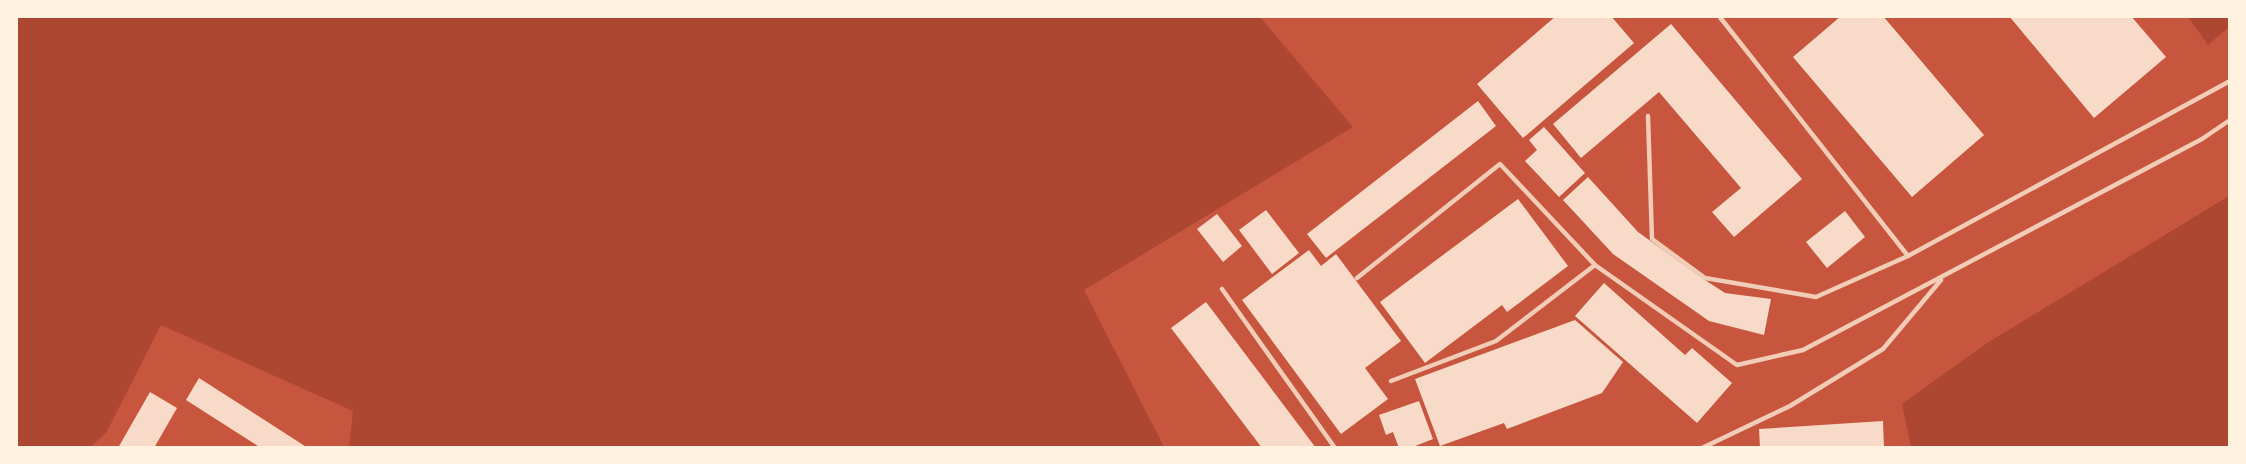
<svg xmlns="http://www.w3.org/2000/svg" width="2246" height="464" viewBox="0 0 2246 464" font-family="'Sofia Sans Condensed',sans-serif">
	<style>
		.green { fill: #ae4732 }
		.building { fill: #f7dbc8 }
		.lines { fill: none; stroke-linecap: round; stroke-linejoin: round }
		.service { stroke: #f1ccb7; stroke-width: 4.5 }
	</style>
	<rect width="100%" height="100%" fill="#c8553d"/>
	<g class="green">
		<polygon points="16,17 1260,17 1353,127 1084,290 1164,447 349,447 353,411 161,325 106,433 90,447 17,447"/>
		<polygon points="2188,17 2229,17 2229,27 2208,45"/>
		<polygon points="2229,196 2229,447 1911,447 1902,404 1987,343"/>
	</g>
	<g class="building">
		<polygon points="1556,16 1611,16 1634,43 1523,138 1477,84"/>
		<polygon points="1841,16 1883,16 1984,135 1912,197 1793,57"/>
		<polygon points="2009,16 2131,16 2166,57 2094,118"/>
		<polygon points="1671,24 1802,179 1734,237 1712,212 1741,188 1659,92 1581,158 1553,124"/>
		<polygon points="1478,101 1496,126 1326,258 1307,234"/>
		<polygon points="1544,127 1585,173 1559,197 1525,161 1537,150 1529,140"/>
		<polygon points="1588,177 1638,232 1705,280 1725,293 1771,299 1764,335 1709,321 1613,254 1563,200"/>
		<polygon points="1518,199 1568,266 1507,312 1502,305 1425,363 1380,302"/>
		<polygon points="1266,210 1299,253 1272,274 1239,230"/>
		<polygon points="1845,211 1865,237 1827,268 1806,242"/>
		<polygon points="1217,214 1242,246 1223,262 1197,229"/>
		<polygon points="1309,250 1321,266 1336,254 1401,341 1365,368 1388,399 1341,434 1242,300"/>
		<polygon points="1604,283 1685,355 1692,348 1732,383 1697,423 1575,316"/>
		<polygon points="1206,302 1316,448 1262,448 1171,328"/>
		<polygon points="1575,320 1623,362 1602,393 1507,429 1504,423 1440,446 1415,379"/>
		<polygon points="199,378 308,448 261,448 186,400"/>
		<polygon points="150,392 177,408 154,448 118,448"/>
		<polygon points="1419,401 1433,439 1410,448 1399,448 1393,432 1386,435 1379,415"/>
		<polygon points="1883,421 1884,448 1760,448 1759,429"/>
	</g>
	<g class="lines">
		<g class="service">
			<polyline points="1719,16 1908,256 2230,81"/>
			<polyline points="1648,116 1652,239 1705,278 1816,297 1908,256"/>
			<polyline points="1357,278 1500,164 1595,265 1737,365 1803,350 2202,139 2230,120"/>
			<polyline points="1222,289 1335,448"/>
			<polyline points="1391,381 1496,341 1595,265"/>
			<polyline points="1702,448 1790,406 1883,349 1941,280"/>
		</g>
	</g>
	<rect width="2246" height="464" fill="none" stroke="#fff3e0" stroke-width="36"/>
</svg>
